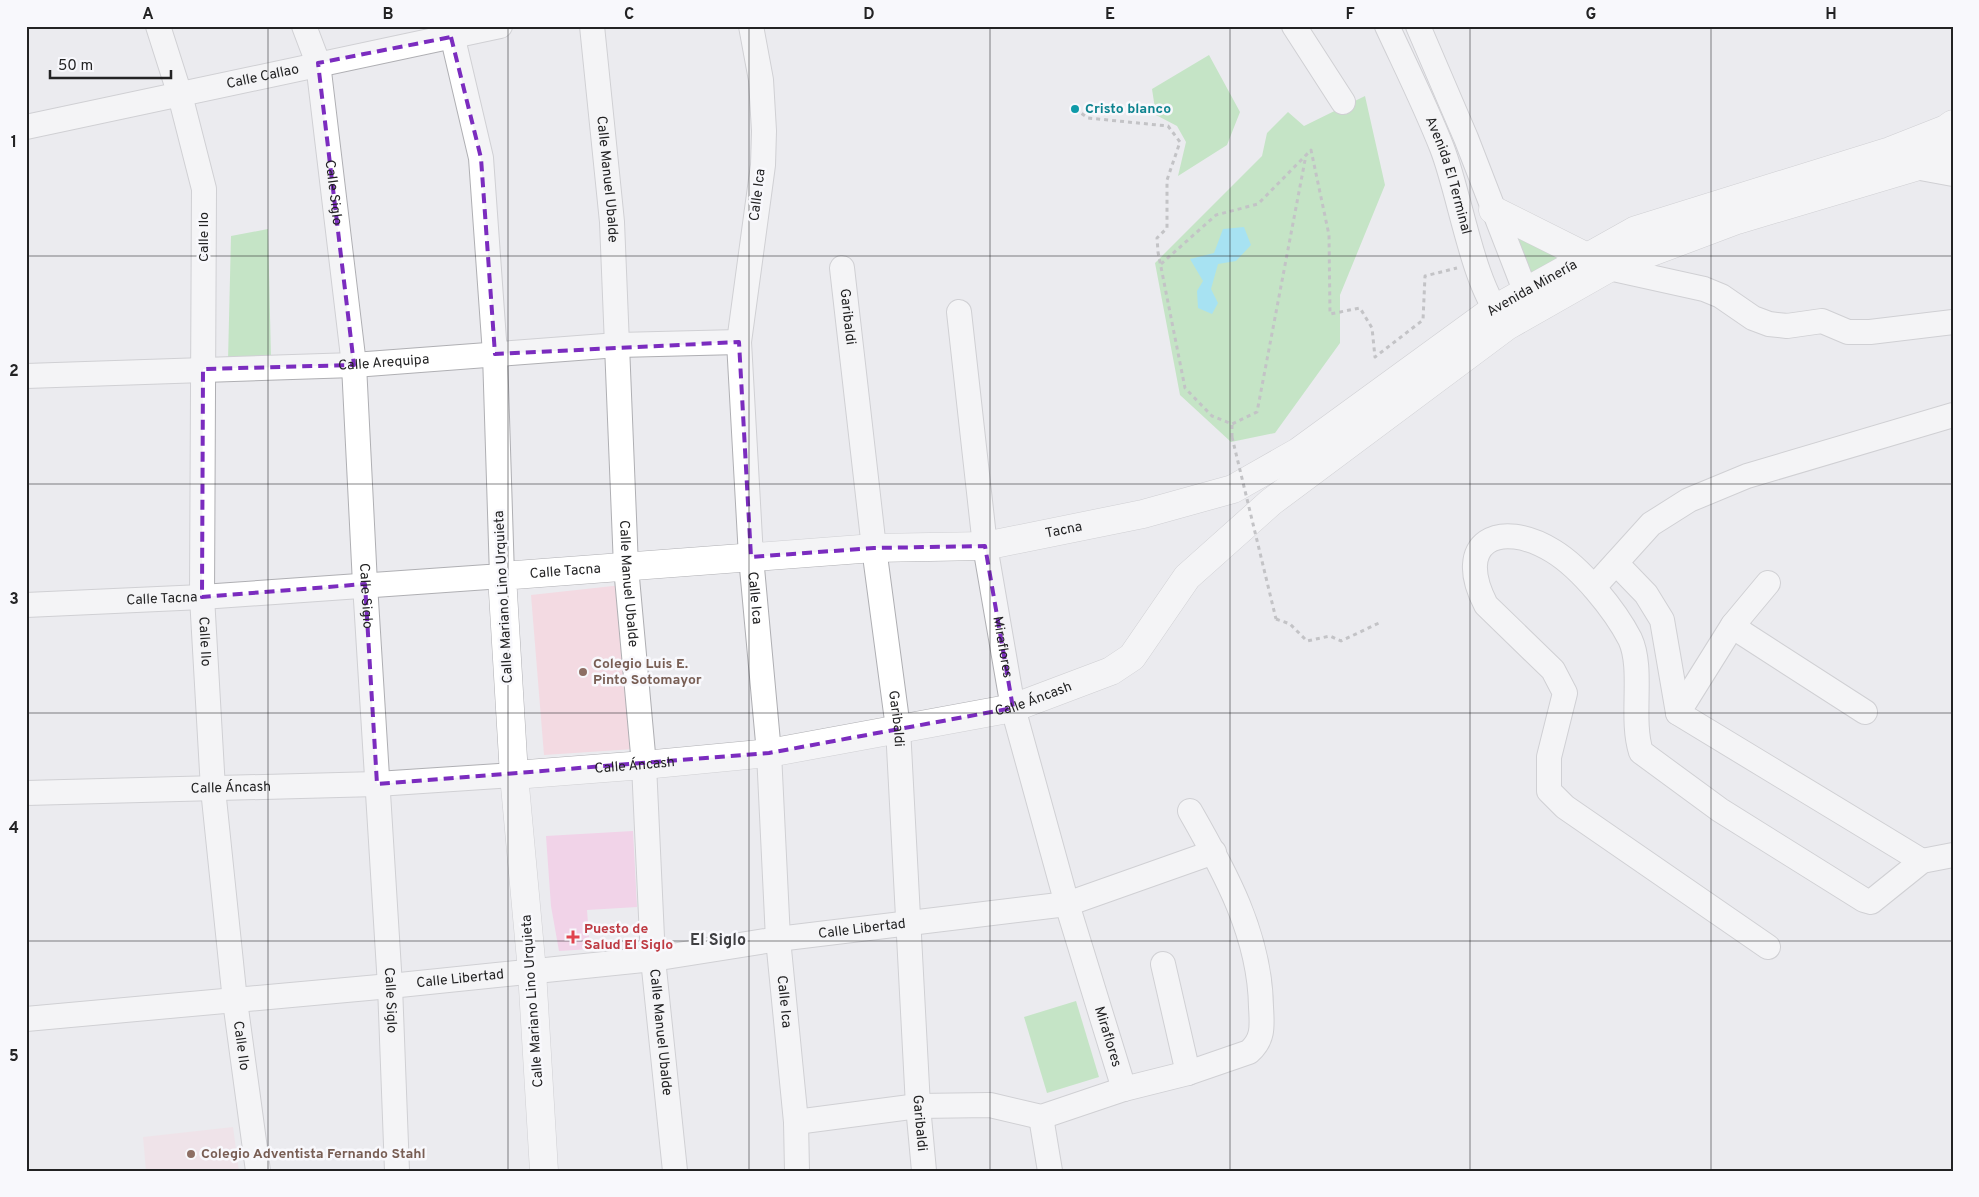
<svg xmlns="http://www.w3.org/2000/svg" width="1979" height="1197" viewBox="0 0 1979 1197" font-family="Overpass,sans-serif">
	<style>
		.education { fill: #f3dae2 }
		.green { fill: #97dc95 }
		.water { fill: #55d8f5 }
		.building { fill: #f8b5e1 }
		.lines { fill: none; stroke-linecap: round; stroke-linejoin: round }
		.minor-casing { stroke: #afafb3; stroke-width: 26 }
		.major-casing { stroke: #afafb3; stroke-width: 29 }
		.path { stroke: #939396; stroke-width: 3; stroke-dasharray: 4 4; stroke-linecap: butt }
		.minor { stroke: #fff; stroke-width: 24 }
		.major { stroke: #fff; stroke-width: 28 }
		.path-bridge { stroke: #939396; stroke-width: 3; stroke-dasharray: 4 4; stroke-linecap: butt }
		.marked { fill: none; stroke: #7b2cbf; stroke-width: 4; stroke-dasharray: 10 6; stroke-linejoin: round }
		.grid { fill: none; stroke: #232324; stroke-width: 1; stroke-opacity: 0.55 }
		.culture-dot { fill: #0f9aa8; stroke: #f8f8fc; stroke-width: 2 }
		.education-dot { fill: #8d6e63; stroke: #f8f8fc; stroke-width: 2 }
		.health-dot { fill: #e0444e; stroke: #f8f8fc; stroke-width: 2 }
		.labels { text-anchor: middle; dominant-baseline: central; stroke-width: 5; stroke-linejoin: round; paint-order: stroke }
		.street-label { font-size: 14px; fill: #232324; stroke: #f8f8fc }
		.culture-label { font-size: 14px; font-weight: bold; fill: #0d838f; stroke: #f8f8fc; text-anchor: start }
		.education-label { font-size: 14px; font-weight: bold; fill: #785e54; stroke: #f8f8fc; text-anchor: start }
		.health-label { font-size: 14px; font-weight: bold; fill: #be3a42; stroke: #f8f8fc; text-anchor: start }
		.quarter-label { font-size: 16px; font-weight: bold; fill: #3f3f42; stroke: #f8f8fc }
		.neatline { fill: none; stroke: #232324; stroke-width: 2 }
		.grid-label { font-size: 16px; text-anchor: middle; font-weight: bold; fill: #232324 }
	</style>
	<rect width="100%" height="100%" fill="#ebebef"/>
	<g class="education">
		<polygon points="622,585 634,749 544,755 531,595"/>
		<polygon points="233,1127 239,1171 146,1171 143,1137"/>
	</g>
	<g class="green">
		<polygon points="1209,55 1240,112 1227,145 1178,176 1186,142 1177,126 1156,115 1152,89"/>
		<polygon points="1365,96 1385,185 1340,295 1340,343 1275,433 1231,442 1180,395 1155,263 1262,156 1267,133 1288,112 1304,126"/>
		<polygon points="268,229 271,358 228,361 231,236"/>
		<polygon points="1517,232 1571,257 1530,281"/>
		<polygon points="1076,1001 1099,1077 1047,1093 1024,1017"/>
	</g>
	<polygon class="water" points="1244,227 1251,245 1236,261 1218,264 1211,289 1218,303 1212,314 1198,308 1197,291 1203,281 1190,259 1214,253 1223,229"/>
	<polygon class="building" points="633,831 637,907 587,910 590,949 559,951 551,906 546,836"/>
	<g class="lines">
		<g class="minor-casing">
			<g id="minor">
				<path id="s1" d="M158,26l22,69 24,94 -2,408 11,192 22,212 23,170"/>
				<path id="s2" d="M304,26l14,37 36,302 11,219 25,402 7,185"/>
				<path id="s3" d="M592,26l20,196 14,345 18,198 9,194 22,212"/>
				<path id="s4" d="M751,26l10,54 3,51 -1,34 -24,177 12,215 18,196 9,186 18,183 1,49"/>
				<polyline points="1294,26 1343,102"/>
				<path id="s5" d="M1387,26c19,41 39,81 55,122 19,49 30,137 63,175"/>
				<polyline points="1418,26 1466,138 1526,293 1535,306"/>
				<path id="s6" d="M26,127l474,-101"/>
				<polyline points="1915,167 1953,174"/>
				<path id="s7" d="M842,268l32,280 24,180 20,378 6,65"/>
				<polyline points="1609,268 1704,289 1721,296 1753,318 1769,324 1787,326 1822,321 1848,332 1870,332 1953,322"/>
				<path id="s8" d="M959,312l26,234 28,162 54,196 57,185"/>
				<path id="s9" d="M26,376l328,-11 264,-20 121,-3"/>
				<polyline points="1616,563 1646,594 1662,620 1678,713"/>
				<polyline points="1594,587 1651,524 1689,500 1747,476 1953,415"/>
				<path id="s10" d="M26,605l176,-8 300,-21 -7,-222 -14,-196 -31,-132"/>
				<polyline points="1733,625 1768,583"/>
				<polyline points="1865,712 1744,634 1733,625 1678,713 1922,861"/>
				<path id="s11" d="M26,793l351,-9 137,-9"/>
				<path d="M1768,947l-203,-140 -16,-16v-34l16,-64 -12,-23 -67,-65c-33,-63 13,-87 67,-54 28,17 62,59 77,88 14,30 0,79 11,113l79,58 144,90 7,2 51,-41 31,-6"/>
				<polyline points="1163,964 1188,1073"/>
				<path id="s12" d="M26,1019l364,-33 263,-27 125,-20 289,-35 147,-52"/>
				<polyline points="1041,1117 1050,1171"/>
				<path d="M796,1122l122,-16 72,-1 51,12 83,-28 64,-16 61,-21c15,-13 13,-27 12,-45 -1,-72 -36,-135 -71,-196"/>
			</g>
		</g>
		<g class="major-casing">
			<g id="major">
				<polyline points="1493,210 1587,257"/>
				<path id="s13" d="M514,775l130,-10 125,-12 244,-45 98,-37 21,-14 55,-80 84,-75 236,-176 102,-58 128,-48 178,-53 38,-19"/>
				<path id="s14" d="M544,1171l-12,-200 -18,-196 -12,-199 372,-28 111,-2 158,-32 90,-25 65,-37 195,-142 143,-80 254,-79 56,-22 7,-5"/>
			</g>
		</g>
		<g class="path">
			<polyline points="1075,109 1088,118 1168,126 1180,142 1167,180 1167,228 1157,238 1158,252 1185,388 1212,416 1232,424 1257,412 1306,155"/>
			<polyline points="1161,264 1216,215 1258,204 1311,150 1329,235 1330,314 1360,308 1372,328 1375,357 1423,320 1425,276 1457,268"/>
			<polyline points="1232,437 1232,424"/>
			<polyline points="1276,619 1290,624 1307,641 1330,636 1341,641 1379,623"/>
		</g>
		<use href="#minor" class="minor"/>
		<use href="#major" class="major"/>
		<polyline class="path-bridge" points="1232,437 1276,619"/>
	</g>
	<path d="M0 0H1979V1197H0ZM451,37l30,121 14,196 244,-12 12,215 123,-9 111,-2 28,162 -244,45 -392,31 -12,-200 -163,13 1,-228 151,-4 -36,-302z" fill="#ebebef" fill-opacity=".55" fill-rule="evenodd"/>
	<path class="marked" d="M451,37l30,121 14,196 244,-12 12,215 123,-9 111,-2 28,162 -244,45 -392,31 -12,-200 -163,13 1,-228 151,-4 -36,-302z"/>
	<path class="grid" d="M268,26v1145M508,26v1145M749,26v1145M990,26v1145M1230,26v1145M1470,26v1145M1711,26v1145M26,256h1927M26,484h1927M26,713h1927M26,941h1927"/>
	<circle class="culture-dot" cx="1075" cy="109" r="5"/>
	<g class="education-dot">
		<circle cx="583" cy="672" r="5"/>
		<circle cx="191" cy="1154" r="5"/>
	</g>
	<path class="health-dot" d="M570.5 929.5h5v5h5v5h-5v5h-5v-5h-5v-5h5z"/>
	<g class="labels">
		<g class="street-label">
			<text stroke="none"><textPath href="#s6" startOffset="242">Calle Callao</textPath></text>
			<text stroke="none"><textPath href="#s5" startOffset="162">Avenida El Terminal</textPath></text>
			<text stroke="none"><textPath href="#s3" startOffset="154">Calle Manuel Ubalde</textPath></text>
			<text stroke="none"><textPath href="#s2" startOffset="170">Calle Siglo</textPath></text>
			<text transform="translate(758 195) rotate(-83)">Calle Ica</text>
			<text transform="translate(204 237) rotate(-90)">Calle Ilo</text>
			<text stroke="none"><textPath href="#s14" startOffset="1696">Avenida Minería</textPath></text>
			<text stroke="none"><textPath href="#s7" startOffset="49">Garibaldi</textPath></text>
			<text stroke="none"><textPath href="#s9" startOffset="358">Calle Arequipa</textPath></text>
			<text stroke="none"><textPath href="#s14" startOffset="1161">Tacna</textPath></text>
			<text stroke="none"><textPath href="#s14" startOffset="660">Calle Tacna</textPath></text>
			<text stroke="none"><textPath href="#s3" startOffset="559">Calle Manuel Ubalde</textPath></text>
			<text stroke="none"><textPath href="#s2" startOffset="575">Calle Siglo</textPath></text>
			<text transform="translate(504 597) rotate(-93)">Calle Mariano Lino Urquieta</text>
			<text stroke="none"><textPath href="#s4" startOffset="575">Calle Ica</textPath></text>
			<text stroke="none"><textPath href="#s10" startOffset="136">Calle Tacna</textPath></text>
			<text stroke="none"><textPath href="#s1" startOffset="622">Calle Ilo</textPath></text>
			<text stroke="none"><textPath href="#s8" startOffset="338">Miraflores</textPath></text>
			<text stroke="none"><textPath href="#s13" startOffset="526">Calle Áncash</textPath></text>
			<text stroke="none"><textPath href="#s7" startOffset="454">Garibaldi</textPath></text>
			<text stroke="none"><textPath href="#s13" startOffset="121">Calle Áncash</textPath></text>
			<text stroke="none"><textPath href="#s11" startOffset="205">Calle Áncash</textPath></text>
			<text stroke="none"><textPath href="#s12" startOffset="841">Calle Libertad</textPath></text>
			<text stroke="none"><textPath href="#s12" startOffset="436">Calle Libertad</textPath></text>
			<text stroke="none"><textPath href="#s2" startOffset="980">Calle Siglo</textPath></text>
			<text transform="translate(533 1001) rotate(-94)">Calle Mariano Lino Urquieta</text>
			<text stroke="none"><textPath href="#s4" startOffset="980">Calle Ica</textPath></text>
			<text stroke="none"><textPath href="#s3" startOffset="1009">Calle Manuel Ubalde</textPath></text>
			<text stroke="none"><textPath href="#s8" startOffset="742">Miraflores</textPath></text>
			<text stroke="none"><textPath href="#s1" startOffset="1028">Calle Ilo</textPath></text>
			<text stroke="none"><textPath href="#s7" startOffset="859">Garibaldi</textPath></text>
		</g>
		<g class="culture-label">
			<text x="1085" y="109">Cristo blanco</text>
		</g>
		<g class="education-label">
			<text x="593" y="664">Colegio Luis E.<tspan x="593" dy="16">Pinto Sotomayor</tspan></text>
			<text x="201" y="1154">Colegio Adventista Fernando Stahl</text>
		</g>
		<g class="health-label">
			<text x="584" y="929">Puesto de<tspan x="584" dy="16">Salud El Siglo</tspan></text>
		</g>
		<g class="quarter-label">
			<text x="718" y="941">El Siglo</text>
		</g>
	</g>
	<rect width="1979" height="1197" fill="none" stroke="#f8f8fc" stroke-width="55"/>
	<path d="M50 70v8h121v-8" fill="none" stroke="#232324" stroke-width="2.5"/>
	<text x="58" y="70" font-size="15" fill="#232324" stroke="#f8f8fc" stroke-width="4" paint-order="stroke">50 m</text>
	<rect x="28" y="28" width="1924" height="1142" class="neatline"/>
	<g class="grid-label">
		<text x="148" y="19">A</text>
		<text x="388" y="19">B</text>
		<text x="629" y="19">C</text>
		<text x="869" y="19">D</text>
		<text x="1110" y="19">E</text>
		<text x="1350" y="19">F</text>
		<text x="1591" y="19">G</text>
		<text x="1831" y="19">H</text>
		<text x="14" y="147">1</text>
		<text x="14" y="376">2</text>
		<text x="14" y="604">3</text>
		<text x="14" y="833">4</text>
		<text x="14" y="1061">5</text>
	</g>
</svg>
